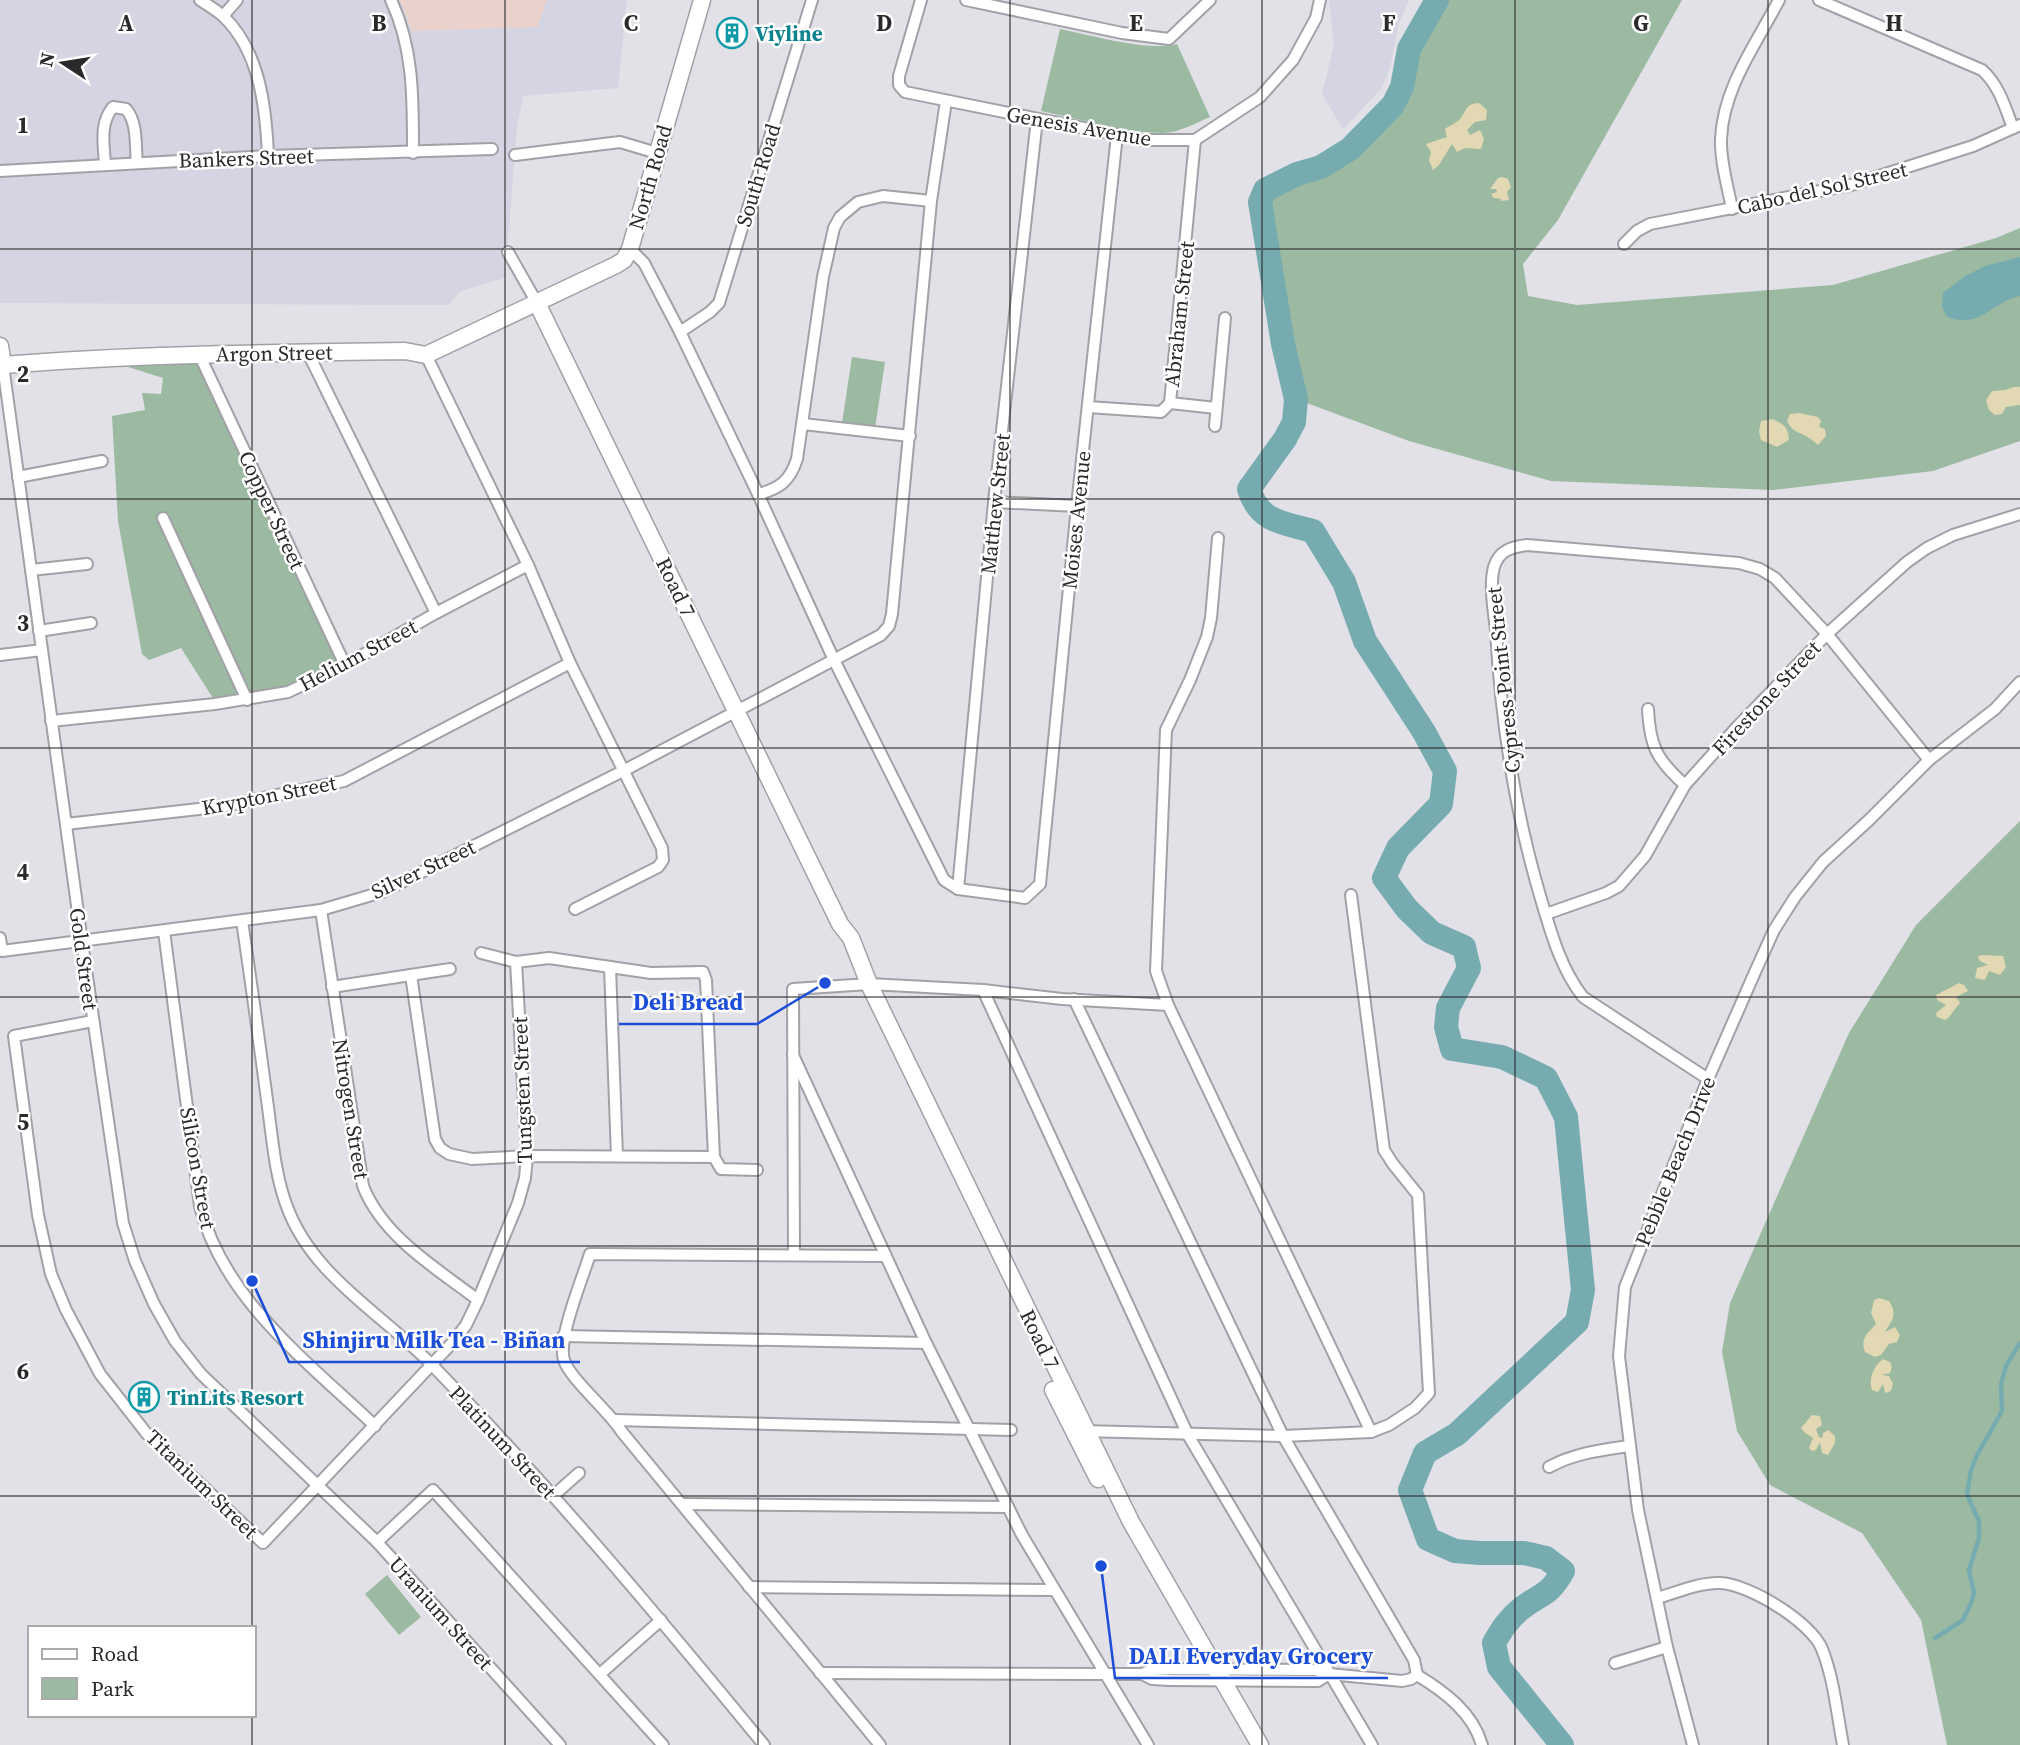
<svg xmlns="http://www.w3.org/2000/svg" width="2020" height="1745" viewBox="0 0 2020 1745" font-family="'Source Serif 4',serif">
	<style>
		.built { fill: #d4d4e2 }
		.medical { fill: #ebd1cb }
		.green { fill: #9bbaa1 }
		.sand { fill: #e2d8b3 }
		.water { fill: #76acb0 }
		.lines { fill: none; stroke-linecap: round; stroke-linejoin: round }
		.stream { stroke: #76acb0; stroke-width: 4.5 }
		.river { stroke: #76acb0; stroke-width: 24 }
		.street-casing { stroke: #a1a1a7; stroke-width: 14 }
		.secondary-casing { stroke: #a1a1a7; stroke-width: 19 }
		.street { stroke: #fff; stroke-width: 10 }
		.secondary { stroke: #fff; stroke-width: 16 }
		.grid { fill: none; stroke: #2a2a2c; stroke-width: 2; stroke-opacity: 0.55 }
		.labels { text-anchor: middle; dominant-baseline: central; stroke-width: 5; stroke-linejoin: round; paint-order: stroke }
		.culture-label { font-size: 21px; font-weight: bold; fill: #0d838f; stroke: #fff; text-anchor: start }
		.street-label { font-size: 21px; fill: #2a2a2c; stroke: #fff }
		.grid-label { font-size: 23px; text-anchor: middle; font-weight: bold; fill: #2a2a2c; stroke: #fff; stroke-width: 5; stroke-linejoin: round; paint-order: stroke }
		.leader { fill: none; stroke: #1d4ed8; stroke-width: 2.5 }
		.callout-dot { fill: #1d4ed8; stroke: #fff; stroke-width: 2.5 }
		.callout-label { font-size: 23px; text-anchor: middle; font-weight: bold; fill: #1d4ed8; stroke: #fff; stroke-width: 5; stroke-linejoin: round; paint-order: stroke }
	</style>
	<rect width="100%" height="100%" fill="#e1e1e7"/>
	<g class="built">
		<polygon points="0,0 627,0 618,88 523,96 517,128 505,278 461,291 448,305 0,303"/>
		<polygon points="1329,0 1409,0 1399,23 1390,68 1381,89 1343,129 1322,94 1334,45"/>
	</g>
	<polygon class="medical" points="400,0 547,0 537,27 412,31"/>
	<g class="green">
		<polygon points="1437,0 1682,0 1558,220 1523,264 1528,296 1577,305 1833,285 1996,238 2020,228 2020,441 1933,471 1773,490 1551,481 1409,441 1296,399 1283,344 1260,202 1265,190 1297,174 1321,167 1350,149 1393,105 1402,86 1409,49"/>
		<path d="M1060,29c31,6 88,23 117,15l33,73c-14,6 -30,15 -46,16 -38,0 -85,-14 -123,-22z"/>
		<polygon points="196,356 344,666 246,699 216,703 181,648 149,660 142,654 118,521 112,416 145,410 142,393 161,394 163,378 106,360"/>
		<polygon points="852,357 885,362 875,428 842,423"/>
		<polygon points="2020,821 2020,1745 1947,1745 1921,1620 1862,1533 1770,1485 1737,1431 1722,1352 1730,1303 1849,1033 1916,925"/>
		<polygon points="387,1575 421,1617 399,1635 365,1594"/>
	</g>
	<g class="sand">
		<path d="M1479,103l8,7 -1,10 -11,2 -8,8 3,5 10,-5 4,9 -3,10 -16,-1 -8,4 -5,-8 -13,21 -6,5 -4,-10 2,-8 -5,-8 21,-7 -2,-8c4,-3 13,-7 16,-11 6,-9 5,-14 18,-15z"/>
		<polygon points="1502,177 1508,179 1511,187 1507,192 1509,200 1501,201 1501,199 1494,198 1491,194 1497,192 1496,189 1490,189 1498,178"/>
		<polygon points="2014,387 2020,387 2020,405 2006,407 2002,414 1995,415 1989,410 1986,400 1992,391 2005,390"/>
		<path d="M1799,413l19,4 3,4 -2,6 6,2 1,7 -8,9c-3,-2 -5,-5 -9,-7 -10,-7 -15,-4 -22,-17l3,-7z"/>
		<path d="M1772,419c12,5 16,8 17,21l-12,7 -16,-7 -2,-8 2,-11z"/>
		<polygon points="1981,955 2003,956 2006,967 2000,975 1989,971 1985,980 1975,978 1977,968 1988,965 1980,961 1978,957"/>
		<path d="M1959,983l5,2 4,6 -12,6 4,6c-5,5 -9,14 -15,17l-8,-3 -1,-4 10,-8 -9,-5 -1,-5z"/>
		<path d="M1879,1298l10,3c9,13 3,20 -4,31l10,-5 5,8 -3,7 -8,2 -8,11 -6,2 -10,-5c-5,-14 3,-19 11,-28l-5,-11 3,-13z"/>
		<path d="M1883,1359l7,3 2,5 -2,6 -8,2 7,1 4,8 -2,7 -6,2 -2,-9 -5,8 -6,-2c-4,-12 2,-24 11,-31z"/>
		<polygon points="1812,1415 1820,1416 1822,1425 1816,1429 1819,1437 1822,1438 1823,1433 1828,1430 1835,1436 1835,1443 1828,1455 1822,1453 1820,1442 1816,1450 1812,1451 1809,1448 1813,1438 1804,1432 1801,1428"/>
	</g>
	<path class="water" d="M2020,257v39c-30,7 -39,33 -73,21l-5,-10 1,-14 22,-17 20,-10z"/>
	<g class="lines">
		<polyline class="stream" points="1935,1638 1963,1620 1971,1603 1974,1593 1969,1570 1979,1538 1979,1521 1967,1495 1971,1470 1977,1455 2002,1411 2001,1384 2006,1366 2020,1343"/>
		<path class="river" d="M1437,0l-28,49 -7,38 -9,18 -43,44 -29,18 -24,7 -32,16 -5,12 23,142 13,55 -2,23 -9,17 -36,50c10,33 34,34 64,42l31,51 21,59 59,91 21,39 -4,33 -43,44 -14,30 23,31 25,24 32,14 5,21 -21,40 -2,19 6,22 50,8 44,21 20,39 17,173 -6,32 -120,112 -32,19 -15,37 18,49 27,12 24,2h45l22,5 17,13c-15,26 -20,21 -41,37 -13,10 -20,21 -28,35l5,24 63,78"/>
		<g class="street-casing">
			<g id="street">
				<path d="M200,0c8,5 16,10 23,16 37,35 43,92 45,140"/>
				<path d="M391,0c23,49 22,100 22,153"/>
				<polyline points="921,0 899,76 899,85 905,92 1143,140 1195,140 1260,97 1293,60 1316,18 1320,0"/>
				<polyline points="966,0 1122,33 1169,39 1210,0"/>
				<path d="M1819,0l163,70c17,15 23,37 31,58"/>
				<polyline points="223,16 237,0"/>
				<polyline points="515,155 620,142 657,153"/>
				<path d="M105,165c-1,-21 -6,-41 8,-58l13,2c12,14 9,36 11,54"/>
				<polyline points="0,171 268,156 492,149"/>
				<path d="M1732,209c-4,-22 -12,-48 -11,-70 2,-51 35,-95 58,-139"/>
				<polyline points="1624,244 1637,231 1650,224 1851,185 1973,146 2020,125"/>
				<polyline points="630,249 644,263 680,332 758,494 834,660 944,880 958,889 1025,898 1040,884 1077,506 1117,135"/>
				<polyline points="508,252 537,303"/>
				<polyline points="680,332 710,312 719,303 812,0"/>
				<polyline points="308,353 436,613"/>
				<polyline points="199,354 345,665"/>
				<polyline points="426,355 528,565 570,663 662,848 663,860 658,867 575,909"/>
				<polyline points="0,365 3,365 6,387 82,942 123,1223 135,1261 154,1304 175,1341 201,1374 377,1542 560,1745"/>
				<polyline points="1170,403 1216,408"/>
				<polyline points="1088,407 1161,412 1170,403 1195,140"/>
				<polyline points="803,424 910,436"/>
				<polyline points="1215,426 1225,318"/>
				<polyline points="18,477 102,461"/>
				<path d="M758,494c21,-5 32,-13 39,-35l26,-182 11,-49 6,-11 18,-15 25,-6 48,5"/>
				<polyline points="994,502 1077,506"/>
				<polyline points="163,518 247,700"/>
				<polyline points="1218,538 1211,618 1207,637 1190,680 1166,730 1156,971 1168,1005 1371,1432"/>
				<polyline points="31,570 87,564"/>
				<polyline points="39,631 91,623"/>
				<polyline points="0,655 42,650"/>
				<path d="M1648,709c2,38 9,51 37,76"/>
				<polyline points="51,721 215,704 288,692 345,665 436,613 528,565"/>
				<polyline points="66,824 225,806 344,781 570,663"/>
				<polyline points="958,889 994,502 1037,119"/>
				<path d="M321,910l42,276c20,51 73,82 115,114"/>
				<polyline points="1546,914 1606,893 1619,886 1645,856 1685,785 1737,727 1827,634 1907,562 1927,548 1953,535 2020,514"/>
				<path d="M242,921c9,60 17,119 25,179 5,34 7,71 19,104 25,72 97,110 147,162 117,121 225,250 331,379"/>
				<path d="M164,931l36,275c23,93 108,156 175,220"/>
				<polyline points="0,938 2,951 321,910 382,892 623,771 881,635 889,626 892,614 931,201 946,101"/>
				<polyline points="481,953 516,962 549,958 651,973 703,972 706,980 714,1157 721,1169 757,1170"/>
				<polyline points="610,967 617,1156"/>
				<polyline points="411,975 435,1139 440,1148 449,1154 472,1159 527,1156 714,1157"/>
				<polyline points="332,987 450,969"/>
				<polyline points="983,990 1188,1435 1372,1745"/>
				<polyline points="1074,999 1283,1436 1414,1660 1417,1675 1411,1679 1402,1681 1329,1674 1316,1670 1153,1669 1142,1674"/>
				<polyline points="93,1021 14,1036 38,1215 51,1274 66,1310 100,1374 147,1434 263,1543 454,1341 466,1325 478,1300 518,1203 525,1178 527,1156 516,962"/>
				<polyline points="793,1055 926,1343 1022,1535 1148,1745"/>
				<path d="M1708,1079l-125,-82c-22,-28 -32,-64 -42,-98 -26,-87 -40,-177 -45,-268 -2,-20 -7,-45 -2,-64 5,-17 18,-20 33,-22l212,18 21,6 15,9 52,56 102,126"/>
				<polyline points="794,1255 793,989 869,984 983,990 1062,999 1168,1005"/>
				<polyline points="563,1336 926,1343"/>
				<polyline points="614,1420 1011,1430"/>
				<polyline points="1082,1431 1283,1436 1371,1432 1389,1425 1415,1408 1429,1393 1418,1195 1393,1164 1384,1150 1351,895"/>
				<path d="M1549,1467c26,-14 52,-17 80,-21"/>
				<polyline points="553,1496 579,1473"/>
				<polyline points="682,1504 1008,1507"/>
				<polyline points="377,1542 433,1490 663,1745"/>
				<polyline points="749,1587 1053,1590"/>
				<path d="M1657,1598c19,-5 43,-16 63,-15 29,1 91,39 102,66 12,30 15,65 21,96"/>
				<polyline points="1615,1663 1667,1647"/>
				<polyline points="820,1673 1106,1674 1142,1674 1152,1679 1169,1680 1318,1681 1329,1674"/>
				<polyline points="600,1674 661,1620"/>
				<path d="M1417,1675c28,17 56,38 65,70"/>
				<path d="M880,1745l-258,-313c-13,-21 -52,-53 -58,-72 -7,-20 19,-83 26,-106l296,2"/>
				<polyline points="1693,1745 1667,1647 1638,1510 1619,1356 1625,1287 1708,1079 1755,972 1774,930 1795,897 1823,862 1868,821 1929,760 1995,709 2020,682"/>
			</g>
		</g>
		<g class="secondary-casing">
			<g id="secondary">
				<polyline points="537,303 840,924 851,938 869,984 1131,1522 1260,1745"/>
				<path d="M0,346l3,19c134,-11 268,-12 402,-14l21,4 190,-90 8,-5 6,-11 72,-249"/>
				<polyline points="1053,1390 1098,1479"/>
			</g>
		</g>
		<use href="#street" class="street"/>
		<use href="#secondary" class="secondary"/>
	</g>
	<path class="grid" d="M252,0v1628M505,0v1745M758,0v1745M1010,0v1745M1262,0v1745M1515,0v1745M1768,0v1745M0,249h2020M0,499h2020M0,748h2020M0,997h2020M0,1246h2020M0,1496h2020M252,1715v30"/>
	<defs>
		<g id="building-ring" transform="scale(1.575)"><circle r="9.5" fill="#fff" stroke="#0f9aa8" stroke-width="1.5"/><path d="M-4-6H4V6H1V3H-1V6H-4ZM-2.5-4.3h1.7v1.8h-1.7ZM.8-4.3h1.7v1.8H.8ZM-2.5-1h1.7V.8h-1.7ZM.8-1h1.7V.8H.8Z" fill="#0f9aa8"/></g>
	</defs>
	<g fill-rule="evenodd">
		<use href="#building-ring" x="732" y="33"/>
		<use href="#building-ring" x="144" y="1397"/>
	</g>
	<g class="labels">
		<g class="culture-label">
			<text x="755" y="33">Viyline</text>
			<text x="167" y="1397">TinLits Resort</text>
		</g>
		<g class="street-label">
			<text transform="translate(1079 126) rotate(10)">Genesis Avenue</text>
			<text transform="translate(246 158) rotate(-2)">Bankers Street</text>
			<text transform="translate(758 175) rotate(-73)">South Road</text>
			<text transform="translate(650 177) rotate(-74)">North Road</text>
			<text transform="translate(1822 188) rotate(-13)">Cabo del Sol Street</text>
			<text transform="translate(1179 314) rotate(-84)">Abraham Street</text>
			<text transform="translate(274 353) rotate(-1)">Argon Street</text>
			<text transform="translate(995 504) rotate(-84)">Matthew Street</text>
			<text transform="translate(272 510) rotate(65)">Copper Street</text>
			<text transform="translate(1076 520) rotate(-84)">Moises Avenue</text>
			<text transform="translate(676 587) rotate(64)">Road 7</text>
			<text transform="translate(358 655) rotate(-28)">Helium Street</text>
			<text transform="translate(1503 680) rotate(-96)">Cypress Point Street</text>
			<text transform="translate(1766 698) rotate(-47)">Firestone Street</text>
			<text transform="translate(269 795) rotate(-11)">Krypton Street</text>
			<text transform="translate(423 869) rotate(-25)">Silver Street</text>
			<text transform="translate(84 959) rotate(82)">Gold Street</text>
			<text transform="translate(522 1090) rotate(-92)">Tungsten Street</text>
			<text transform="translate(351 1109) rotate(81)">Nitrogen Street</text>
			<text transform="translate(1675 1161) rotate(-68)">Pebble Beach Drive</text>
			<text transform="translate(198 1168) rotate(80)">Silicon Street</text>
			<text transform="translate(1040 1339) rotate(64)">Road 7</text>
			<text transform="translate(503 1442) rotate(47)">Platinum Street</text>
			<text transform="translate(202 1484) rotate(44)">Titanium Street</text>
			<text transform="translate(441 1613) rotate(48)">Uranium Street</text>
		</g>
	</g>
	<g class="grid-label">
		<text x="126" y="31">A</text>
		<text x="379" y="31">B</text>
		<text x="631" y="31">C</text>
		<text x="884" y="31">D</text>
		<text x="1136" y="31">E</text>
		<text x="1389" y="31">F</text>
		<text x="1641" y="31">G</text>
		<text x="1894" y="31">H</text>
		<text x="23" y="133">1</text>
		<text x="23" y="382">2</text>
		<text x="23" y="631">3</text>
		<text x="23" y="880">4</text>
		<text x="23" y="1130">5</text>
		<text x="23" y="1379">6</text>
	</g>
	<path class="leader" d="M825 983L757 1024H619M252 1281L289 1362H580M1101 1566L1115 1678H1388"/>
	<g class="callout-dot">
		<circle cx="825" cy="983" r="7"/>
		<circle cx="252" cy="1281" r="7"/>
		<circle cx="1101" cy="1566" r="7"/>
	</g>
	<g class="callout-label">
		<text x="688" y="1010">Deli Bread</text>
		<text x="434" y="1348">Shinjiru Milk Tea - Biñan</text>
		<text x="1251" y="1664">DALI Everyday Grocery</text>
	</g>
	<rect x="28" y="1626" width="228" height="91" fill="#ffffff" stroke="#aaaaab" stroke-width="2"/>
	<rect x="42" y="1649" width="35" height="10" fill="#ffffff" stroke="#aaaaab" stroke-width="2"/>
	<text x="91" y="1661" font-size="21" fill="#2a2a2c">Road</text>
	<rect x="42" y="1678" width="35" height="21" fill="#9bbaa1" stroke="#aaaaab" stroke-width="2"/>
	<text x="91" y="1696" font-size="21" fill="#2a2a2c">Park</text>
	<g transform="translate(63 63) rotate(282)" stroke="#ffffff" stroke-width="5" paint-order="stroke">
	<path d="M0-5L12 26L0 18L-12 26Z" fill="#2a2a2c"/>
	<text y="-10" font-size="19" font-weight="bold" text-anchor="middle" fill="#2a2a2c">N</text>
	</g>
</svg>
